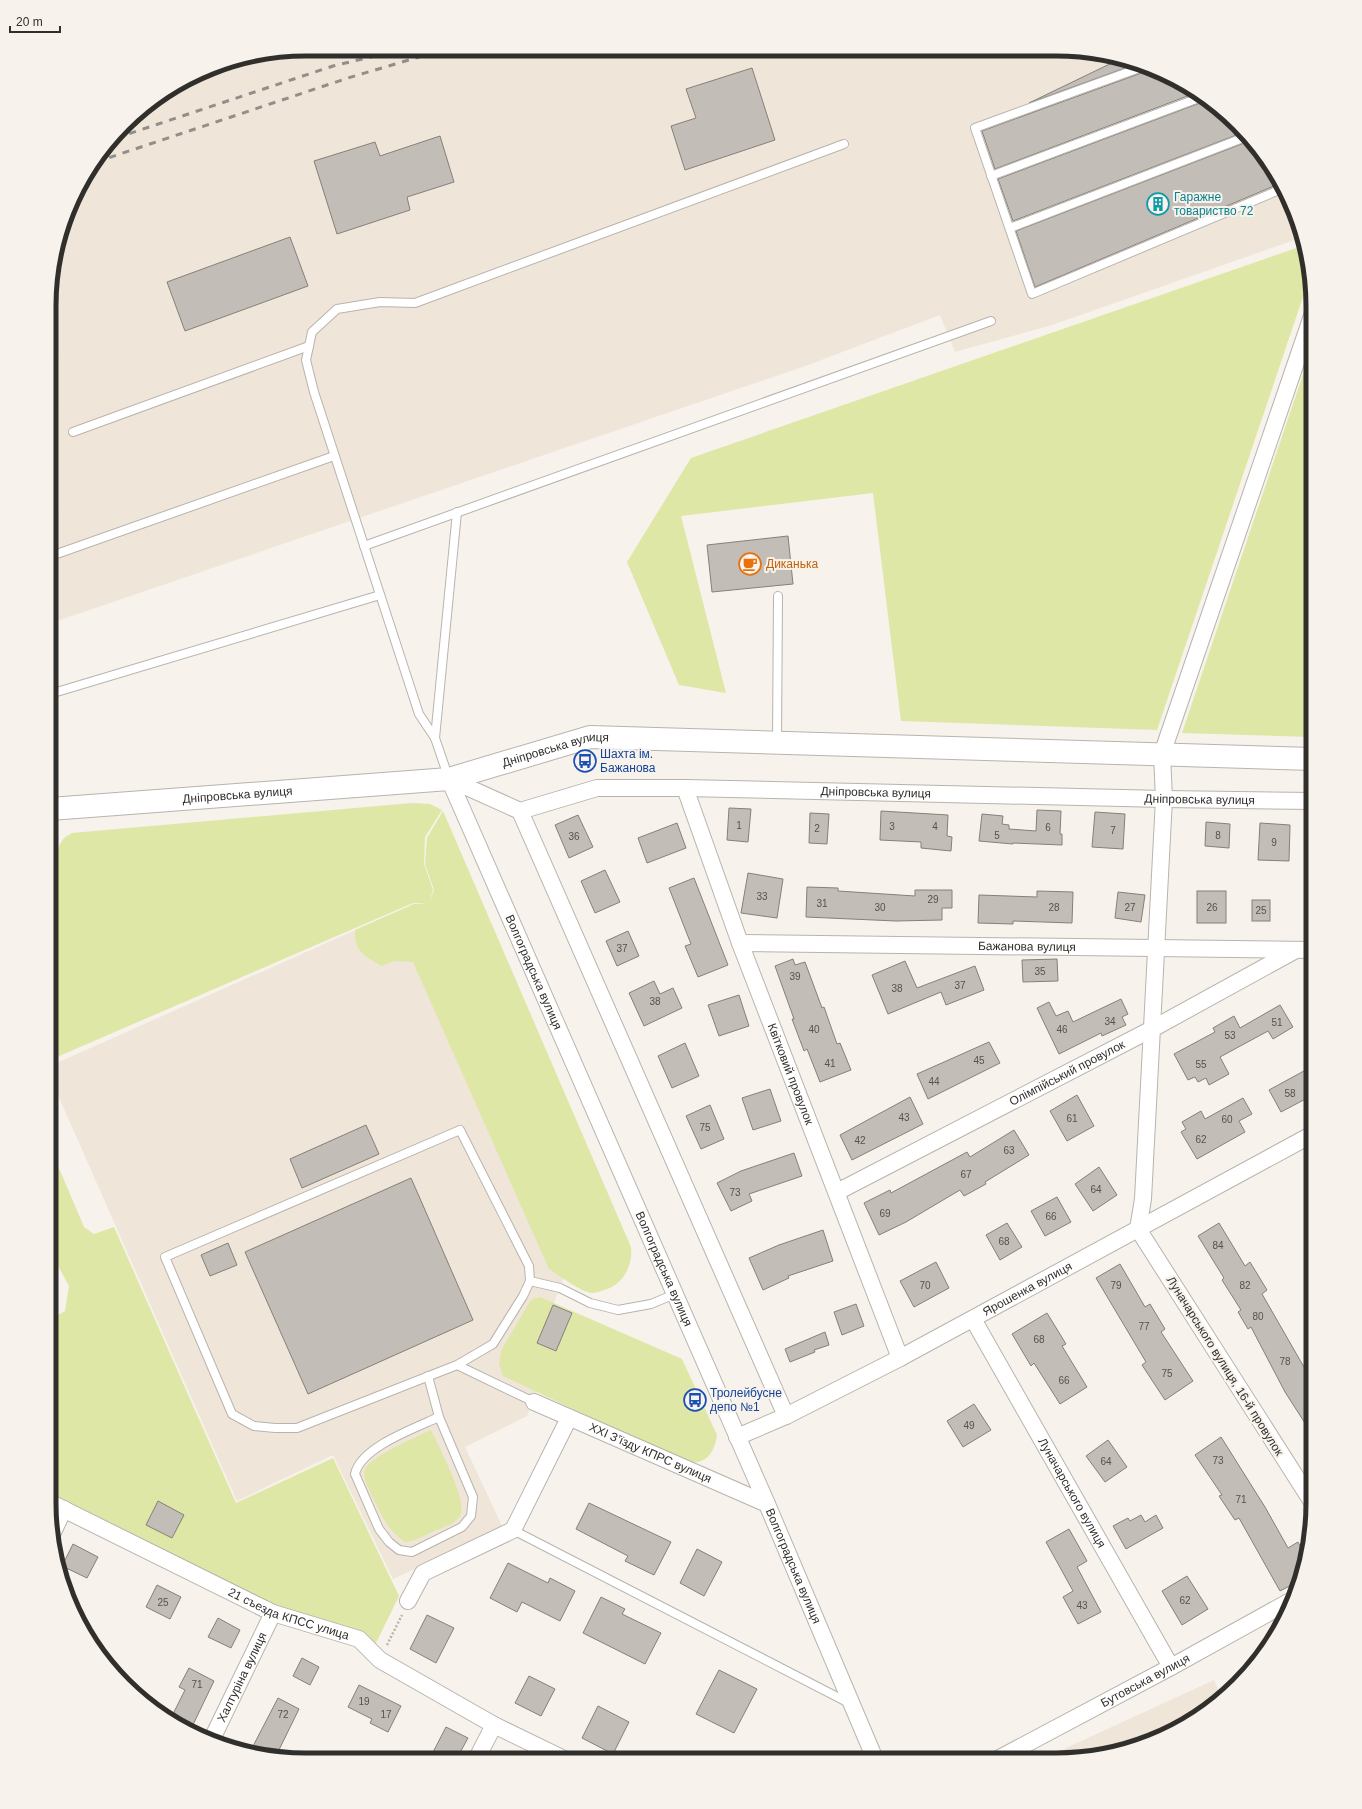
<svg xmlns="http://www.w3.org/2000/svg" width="1362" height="1809" viewBox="0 0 1362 1809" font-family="Arial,sans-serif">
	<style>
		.built { fill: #efe5d8 }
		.green { fill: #dee7a5 }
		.building { fill: #c2bdb7; stroke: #84807a }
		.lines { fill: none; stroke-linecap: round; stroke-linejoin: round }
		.lane-casing { stroke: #b8b4ad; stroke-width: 10 }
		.street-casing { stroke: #b8b4ad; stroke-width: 18 }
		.secondary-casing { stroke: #b8b4ad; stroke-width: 24 }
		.path { stroke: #b8b4ae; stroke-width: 2.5; stroke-dasharray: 2 2; stroke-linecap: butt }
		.lane { stroke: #fff; stroke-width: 8 }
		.street { stroke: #fff; stroke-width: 16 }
		.secondary { stroke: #fff; stroke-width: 22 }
		.rail { stroke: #928e89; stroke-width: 3; stroke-dasharray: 7 7; stroke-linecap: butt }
		.labels { text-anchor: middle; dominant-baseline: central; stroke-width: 4; stroke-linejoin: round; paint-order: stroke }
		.number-label { font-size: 10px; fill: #55524f }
		.culture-label { font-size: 12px; fill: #0d838f; stroke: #f7f2eb; text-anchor: start }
		.food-label { font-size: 12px; fill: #c56008; stroke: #f7f2eb; text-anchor: start }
		.street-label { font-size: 12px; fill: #312f2c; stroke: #f7f2eb }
		.transit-label { font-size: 12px; fill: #164399; stroke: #f7f2eb; text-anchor: start }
		.rim { fill: none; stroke: #312f2c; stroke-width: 5 }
	</style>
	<rect width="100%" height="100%" fill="#f7f2eb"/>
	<g class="built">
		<polygon points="306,49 1090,51 1154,68 1199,92 1249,136 1286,192 1303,237 1052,325 955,352 940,315 808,365 51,623 51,272 83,178 137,113 223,63"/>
		<polygon points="414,904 572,1258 553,1305 572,1313 527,1416 465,1447 503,1528 393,1579 333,1455 237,1501 50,1077 50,1066"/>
		<polygon points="1214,1680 1222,1698 1170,1733 1122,1751 1056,1760 1040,1760"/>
	</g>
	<g class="green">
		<polygon points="1305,245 1309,279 1157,730 901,721 873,493 681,516 726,693 679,685 627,562 691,458"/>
		<polygon points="1313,345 1313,737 1182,733"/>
		<polygon points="412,803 430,804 442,810 425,837 424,864 433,890 429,903 413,903 50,1060 50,880 59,846 64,838 72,833"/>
		<path d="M443,811l188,436c2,19 -8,38 -27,43 -4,1 -8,3 -12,3 -13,-2 -32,-17 -43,-24l-136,-307 -19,-1 -12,5c-17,-10 -28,-14 -27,-36l59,-26 15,-1 5,-13 -9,-26 2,-26z"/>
		<polygon points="50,1147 84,1227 94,1234 114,1227 236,1503 333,1458 399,1596 374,1647 275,1608 49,1499 49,1320 65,1311 69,1286 49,1249"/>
		<path d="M540,1297l142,62 35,76c-3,20 -13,32 -35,26l-179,-85 -4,-12 2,-13 28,-48 4,-4z"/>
		<path d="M431,1430c7,15 35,68 30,83 -3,10 -16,14 -25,17 -10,5 -20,11 -31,12 -17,-12 -22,-24 -31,-42 -4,-9 -12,-21 -9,-31 5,-12 53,-33 66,-39z"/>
	</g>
	<g class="building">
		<polygon points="1120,59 1136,64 1029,103"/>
		<polygon points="1150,67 1198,92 995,169 982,131 1147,71"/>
		<polygon points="752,68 775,140 685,170 671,126 696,118 686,89"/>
		<polygon points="1208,100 1244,132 1013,221 998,179"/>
		<polygon points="440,136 454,182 407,197 410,210 337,234 314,161 375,142 380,156"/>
		<polygon points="1252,140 1281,183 1035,287 1016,231"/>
		<polygon points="290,237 308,286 185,331 167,282"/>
		<polygon points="788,536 793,584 712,592 707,545"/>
		<polygon points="729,808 751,809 748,842 727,840"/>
		<polygon points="1037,810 1061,811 1060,834 1062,834 1062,845 1013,843 1013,844 979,841 982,814 1003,816 1002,824 1009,825 1009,829 1036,831"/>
		<polygon points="881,811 948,815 947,836 952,837 951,851 921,848 921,842 880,840"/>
		<polygon points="1095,812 1125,814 1123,849 1092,847"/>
		<polygon points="810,813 829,814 827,844 809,843"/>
		<polygon points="578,815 593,847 569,858 555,825"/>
		<polygon points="1206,822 1230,824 1229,848 1205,846"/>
		<polygon points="677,823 686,848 647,863 638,838"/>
		<polygon points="1260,823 1290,825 1289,861 1258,860"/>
		<polygon points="605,870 620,902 595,913 581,881"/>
		<polygon points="748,873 783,879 777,918 741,913"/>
		<polygon points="694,878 728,965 698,977 685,946 691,944 669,888"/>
		<polygon points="807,887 838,888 838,891 915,896 915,890 952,890 952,908 942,908 942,920 896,921 806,917"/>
		<polygon points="1037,891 1073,892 1072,923 1013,921 1013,924 978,923 979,895 1037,897"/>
		<rect x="1197" y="891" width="29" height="32"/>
		<polygon points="1118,892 1145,895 1141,922 1115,918"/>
		<rect x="1252" y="900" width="18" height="21"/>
		<polygon points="628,931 639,956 617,966 606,941"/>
		<polygon points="793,959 795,965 805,962 822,1008 824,1007 837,1044 840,1043 851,1070 820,1082 807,1049 804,1051 792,1019 794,1019 775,966"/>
		<polygon points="1057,959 1058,981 1023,982 1022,960"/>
		<polygon points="905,961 917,988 975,966 984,990 946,1005 941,992 888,1014 872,975"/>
		<polygon points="654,981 660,994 673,988 682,1008 644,1026 629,993"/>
		<polygon points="739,995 749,1026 719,1036 708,1005"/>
		<polygon points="1121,999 1128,1014 1122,1017 1126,1025 1102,1036 1101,1033 1059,1054 1037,1008 1049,1002 1056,1016 1068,1011 1073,1022"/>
		<polygon points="1280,1005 1293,1027 1273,1039 1268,1031 1220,1057 1229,1074 1209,1085 1206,1078 1198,1082 1195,1077 1188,1080 1174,1054 1215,1032 1213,1028 1234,1016 1240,1028"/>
		<polygon points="989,1042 1000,1063 928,1099 917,1074"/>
		<polygon points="685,1043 699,1076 672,1088 658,1056"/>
		<polygon points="1313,1066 1313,1095 1281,1112 1269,1090"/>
		<polygon points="770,1089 781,1121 753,1130 742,1098"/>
		<polygon points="1077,1095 1094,1126 1067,1141 1050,1111"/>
		<polygon points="910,1097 923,1124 852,1160 840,1135"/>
		<polygon points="1243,1098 1252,1114 1239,1121 1245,1132 1197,1159 1181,1132 1186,1129 1182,1122 1201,1111 1205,1119"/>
		<polygon points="710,1105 724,1139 701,1149 686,1116"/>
		<polygon points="366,1125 379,1154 302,1188 290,1159"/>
		<polygon points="1014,1130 1029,1155 985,1182 986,1184 964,1196 960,1190 906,1222 879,1235 864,1203 890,1190 891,1193 967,1152 970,1157"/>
		<polygon points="794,1153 802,1176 749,1194 752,1201 731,1211 717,1183 741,1171"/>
		<polygon points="1099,1167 1117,1195 1093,1211 1075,1184"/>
		<polygon points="411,1178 473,1320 308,1394 245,1252"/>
		<polygon points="1057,1197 1071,1222 1045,1236 1031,1211"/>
		<polygon points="1007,1223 1022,1247 1000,1260 986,1235"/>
		<polygon points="1219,1223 1245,1266 1250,1262 1267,1290 1262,1294 1312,1381 1312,1434 1285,1392 1251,1327 1248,1329 1238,1312 1241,1310 1222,1280 1224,1278 1198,1236"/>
		<polygon points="823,1230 833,1261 788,1276 789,1278 763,1290 749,1258 779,1245"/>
		<polygon points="228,1243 237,1265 210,1276 201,1255"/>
		<polygon points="936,1262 949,1288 914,1307 900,1281"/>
		<polygon points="1120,1264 1145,1307 1150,1304 1165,1329 1161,1332 1193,1381 1165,1400 1142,1365 1146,1362 1096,1278"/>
		<polygon points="856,1304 864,1326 842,1335 834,1312"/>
		<polygon points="553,1305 572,1313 556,1351 537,1343"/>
		<polygon points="1047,1313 1066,1344 1062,1346 1087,1387 1060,1404 1034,1363 1031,1366 1012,1334"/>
		<polygon points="825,1332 829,1345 814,1350 815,1352 790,1362 785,1349"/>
		<polygon points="974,1404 991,1430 963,1447 947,1421"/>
		<polygon points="1221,1437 1265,1507 1288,1548 1298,1542 1305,1556 1301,1580 1280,1591 1239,1518 1235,1520 1219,1496 1222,1495 1195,1455"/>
		<polygon points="1108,1440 1127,1467 1105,1482 1086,1456"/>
		<polygon points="158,1501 184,1515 172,1538 146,1525"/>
		<polygon points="589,1503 671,1542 654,1575 625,1561 628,1556 576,1529"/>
		<polygon points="1141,1515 1145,1522 1156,1515 1163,1528 1126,1549 1113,1526 1128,1518 1130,1521"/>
		<polygon points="1069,1529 1087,1561 1077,1567 1101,1612 1078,1624 1063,1597 1073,1591 1046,1542"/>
		<polygon points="73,1544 98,1557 87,1578 62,1566"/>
		<polygon points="697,1549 722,1562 704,1596 680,1583"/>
		<polygon points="508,1563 548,1583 550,1578 575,1591 560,1621 522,1602 517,1612 490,1598"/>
		<polygon points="1187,1576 1208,1609 1182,1625 1162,1591"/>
		<polygon points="157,1585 181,1597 170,1619 146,1607"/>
		<polygon points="601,1597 625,1609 622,1614 661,1633 645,1664 583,1633"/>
		<polygon points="427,1615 454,1628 436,1663 410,1649"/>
		<polygon points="218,1618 240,1630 231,1648 208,1637"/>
		<polygon points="302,1658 319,1667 310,1685 293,1676"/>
		<polygon points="189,1668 214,1681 190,1731 170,1720 185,1690 179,1687"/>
		<polygon points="719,1670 757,1689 734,1733 696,1714"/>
		<polygon points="529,1676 555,1689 541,1716 515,1703"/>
		<polygon points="359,1685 401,1706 388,1732 370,1723 372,1719 348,1707"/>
		<polygon points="278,1698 299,1709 275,1758 273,1758 251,1750"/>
		<polygon points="598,1706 629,1722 613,1754 582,1738"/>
		<polygon points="446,1727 468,1738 457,1758 430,1758"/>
	</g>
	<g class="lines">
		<g class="lane-casing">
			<g id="lane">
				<polyline points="1145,66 975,128 1032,294 1284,188"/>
				<polyline points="991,176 1204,96"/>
				<polyline points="1010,228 1248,136"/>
				<polyline points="73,432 309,346"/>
				<polyline points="364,546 991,321"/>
				<polyline points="51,556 334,456"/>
				<polyline points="50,694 380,595"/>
				<polyline points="435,738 457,512"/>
				<polyline points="777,741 778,596"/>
				<polyline points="449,779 435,738 419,714 314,392 306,360 312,332 337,309 380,302 415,303 844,144"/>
				<polyline points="530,1281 560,1288 590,1303 618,1310 651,1304 675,1294"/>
				<polyline points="457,1365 493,1344 523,1296 530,1281 529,1266 460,1130 165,1257 232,1414 254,1426 275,1428 297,1428 457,1365 534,1402"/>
				<path d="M428,1376l11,41 34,80 -2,19 -9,11 -50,25 -13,-2 -10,-8 -10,-13 -24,-55c6,-27 60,-46 84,-57"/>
				<polyline points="513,1530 849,1703"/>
			</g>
		</g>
		<g class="street-casing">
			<g id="street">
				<path id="s1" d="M449,779l318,725 108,255"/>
				<path id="s2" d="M449,779l71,32 77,-23h88l479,11 149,2"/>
				<path id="s3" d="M685,788l55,155 160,415"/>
				<polyline points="520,811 786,1416"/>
				<path id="s4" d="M740,943l573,7"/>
				<path id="s5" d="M837,1192l315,-163 142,-78"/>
				<path id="s6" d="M973,1319l198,348"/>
				<path id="s7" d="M534,1402l233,102"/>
				<path id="s8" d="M737,1437l49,-21 114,-58 413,-224"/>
				<path id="s9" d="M49,1502l224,111 86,26 21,21 114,65 70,34"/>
				<polyline points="1312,1502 1138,1229 1143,1199 1164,799 1162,754 1313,313"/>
				<polyline points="53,1532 64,1509"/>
				<polyline points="408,1601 423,1573 513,1530 569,1418"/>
				<path id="s10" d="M211,1741l62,-128"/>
				<polyline points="477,1758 494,1725"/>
				<path id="s11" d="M996,1760l175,-93 121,-67"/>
			</g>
		</g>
		<g class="secondary-casing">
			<g id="secondary">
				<path id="s12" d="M50,809l399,-30 141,-42 723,22"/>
			</g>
		</g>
		<polyline class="path" points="387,1645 402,1615"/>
		<use href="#lane" class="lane"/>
		<use href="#street" class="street"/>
		<use href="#secondary" class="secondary"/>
		<g class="rail">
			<polyline points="116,138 333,66 404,49"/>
			<polyline points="96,162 348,78 446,49"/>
		</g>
	</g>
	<defs>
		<g id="building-ring" transform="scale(1.15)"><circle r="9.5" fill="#f7f2eb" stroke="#0f9aa8" stroke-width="1.5"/><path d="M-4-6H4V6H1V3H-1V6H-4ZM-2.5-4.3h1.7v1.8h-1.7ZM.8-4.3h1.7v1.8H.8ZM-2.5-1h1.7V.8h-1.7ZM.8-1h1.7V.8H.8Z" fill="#0f9aa8"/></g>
		<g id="cafe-ring" transform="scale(1.15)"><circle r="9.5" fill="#f7f2eb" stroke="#e8710a" stroke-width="1.5"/><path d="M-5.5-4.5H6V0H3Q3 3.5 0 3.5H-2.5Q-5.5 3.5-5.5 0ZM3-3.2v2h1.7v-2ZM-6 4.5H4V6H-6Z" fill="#e8710a"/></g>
		<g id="bus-ring" transform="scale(1.15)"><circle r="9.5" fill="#f7f2eb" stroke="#1a4fb4" stroke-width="1.5"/><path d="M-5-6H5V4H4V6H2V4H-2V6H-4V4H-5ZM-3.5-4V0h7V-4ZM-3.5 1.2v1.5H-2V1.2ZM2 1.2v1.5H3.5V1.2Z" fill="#1a4fb4"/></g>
	</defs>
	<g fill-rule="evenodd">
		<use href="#building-ring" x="1158" y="204"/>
		<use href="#cafe-ring" x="750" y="564"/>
		<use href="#bus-ring" x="585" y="761"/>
		<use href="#bus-ring" x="695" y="1400"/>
	</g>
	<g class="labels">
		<g class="number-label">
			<text x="739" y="825">1</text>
			<text x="892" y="826">3</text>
			<text x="935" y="826">4</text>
			<text x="1048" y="827">6</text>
			<text x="817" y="828">2</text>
			<text x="1113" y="830">7</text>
			<text x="997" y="835">5</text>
			<text x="1218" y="835">8</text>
			<text x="574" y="836">36</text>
			<text x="1274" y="842">9</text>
			<text x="762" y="896">33</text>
			<text x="933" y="899">29</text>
			<text x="822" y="903">31</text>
			<text x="880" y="907">30</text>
			<text x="1054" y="907">28</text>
			<text x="1130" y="907">27</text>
			<text x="1212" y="907">26</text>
			<text x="1261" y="910">25</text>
			<text x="622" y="948">37</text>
			<text x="1040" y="971">35</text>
			<text x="795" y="976">39</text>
			<text x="960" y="985">37</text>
			<text x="897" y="988">38</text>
			<text x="655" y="1001">38</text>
			<text x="1110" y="1021">34</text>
			<text x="1277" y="1022">51</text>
			<text x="814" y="1029">40</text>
			<text x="1062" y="1029">46</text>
			<text x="1230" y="1035">53</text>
			<text x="979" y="1060">45</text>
			<text x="830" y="1063">41</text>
			<text x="1201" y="1064">55</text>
			<text x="934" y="1081">44</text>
			<text x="1290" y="1093">58</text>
			<text x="904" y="1117">43</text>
			<text x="1072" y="1118">61</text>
			<text x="1227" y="1119">60</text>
			<text x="705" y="1127">75</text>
			<text x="1201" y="1139">62</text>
			<text x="860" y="1140">42</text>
			<text x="1009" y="1150">63</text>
			<text x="966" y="1174">67</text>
			<text x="1096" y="1189">64</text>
			<text x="735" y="1192">73</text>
			<text x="885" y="1213">69</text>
			<text x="1051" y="1216">66</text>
			<text x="1004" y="1241">68</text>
			<text x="1218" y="1245">84</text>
			<text x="925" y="1285">70</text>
			<text x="1116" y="1285">79</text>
			<text x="1245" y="1285">82</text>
			<text x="1258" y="1316">80</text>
			<text x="1144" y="1326">77</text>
			<text x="1039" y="1339">68</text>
			<text x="1285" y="1361">78</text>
			<text x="1167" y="1373">75</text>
			<text x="1064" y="1380">66</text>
			<text x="969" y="1425">49</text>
			<text x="1218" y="1460">73</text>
			<text x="1106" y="1461">64</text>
			<text x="1241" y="1499">71</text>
			<text x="1185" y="1600">62</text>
			<text x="163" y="1602">25</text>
			<text x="1082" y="1605">43</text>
			<text x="197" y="1684">71</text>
			<text x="364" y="1701">19</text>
			<text x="283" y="1714">72</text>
			<text x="386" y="1714">17</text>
		</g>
		<g class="culture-label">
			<text x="1174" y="197">Гаражне<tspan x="1174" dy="14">товариство 72</tspan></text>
		</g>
		<g class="food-label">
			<text x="766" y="564">Диканька</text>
		</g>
		<g class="street-label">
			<text stroke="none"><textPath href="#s12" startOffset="511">Дніпровська вулиця</textPath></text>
			<text stroke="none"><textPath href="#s2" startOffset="437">Дніпровська вулиця</textPath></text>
			<text stroke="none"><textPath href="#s12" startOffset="188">Дніпровська вулиця</textPath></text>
			<text stroke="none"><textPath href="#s2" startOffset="761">Дніпровська вулиця</textPath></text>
			<text stroke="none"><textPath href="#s4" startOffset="287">Бажанова вулиця</textPath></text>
			<text stroke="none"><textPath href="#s1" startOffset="211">Волгоградська вулиця</textPath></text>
			<text stroke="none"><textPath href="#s5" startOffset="259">Олімпійський провулок</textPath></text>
			<text stroke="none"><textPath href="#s3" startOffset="305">Квітковий провулок</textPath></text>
			<text stroke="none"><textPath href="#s1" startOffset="535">Волгоградська вулиця</textPath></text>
			<text stroke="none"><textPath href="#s8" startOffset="326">Ярошенка вулиця</textPath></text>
			<text transform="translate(1225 1366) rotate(58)">Луначарського вулиця, 16-й провулок</text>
			<text stroke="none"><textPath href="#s7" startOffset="127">XXI З’їзду КПРС вулиця</textPath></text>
			<text stroke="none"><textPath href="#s6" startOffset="200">Луначарського вулиця</textPath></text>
			<text stroke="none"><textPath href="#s1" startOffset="859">Волгоградська вулиця</textPath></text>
			<text stroke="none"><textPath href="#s9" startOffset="265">21 съезда КПСС улица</textPath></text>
			<text stroke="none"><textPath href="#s10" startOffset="71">Халтуріна вулиця</textPath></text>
			<text stroke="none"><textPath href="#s11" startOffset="169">Бутовська вулиця</textPath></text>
		</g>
		<g class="transit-label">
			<text x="600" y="754">Шахта ім.<tspan x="600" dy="14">Бажанова</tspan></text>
			<text x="710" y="1393">Тролейбусне<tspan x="710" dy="14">депо №1</tspan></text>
		</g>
	</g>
	<path d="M0 0H1362V1809H0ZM306 56H1056A250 250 0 0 1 1306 306V1503A250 250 0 0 1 1056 1753H306A250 250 0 0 1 56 1503V306A250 250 0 0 1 306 56Z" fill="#f7f2eb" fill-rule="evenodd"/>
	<path class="rim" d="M306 56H1056A250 250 0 0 1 1306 306V1503A250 250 0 0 1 1056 1753H306A250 250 0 0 1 56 1503V306A250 250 0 0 1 306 56Z"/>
	<path d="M10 26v6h50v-6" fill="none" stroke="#312f2c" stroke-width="2"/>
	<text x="16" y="26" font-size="12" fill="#312f2c" stroke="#f7f2eb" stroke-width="3" paint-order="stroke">20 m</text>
</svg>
